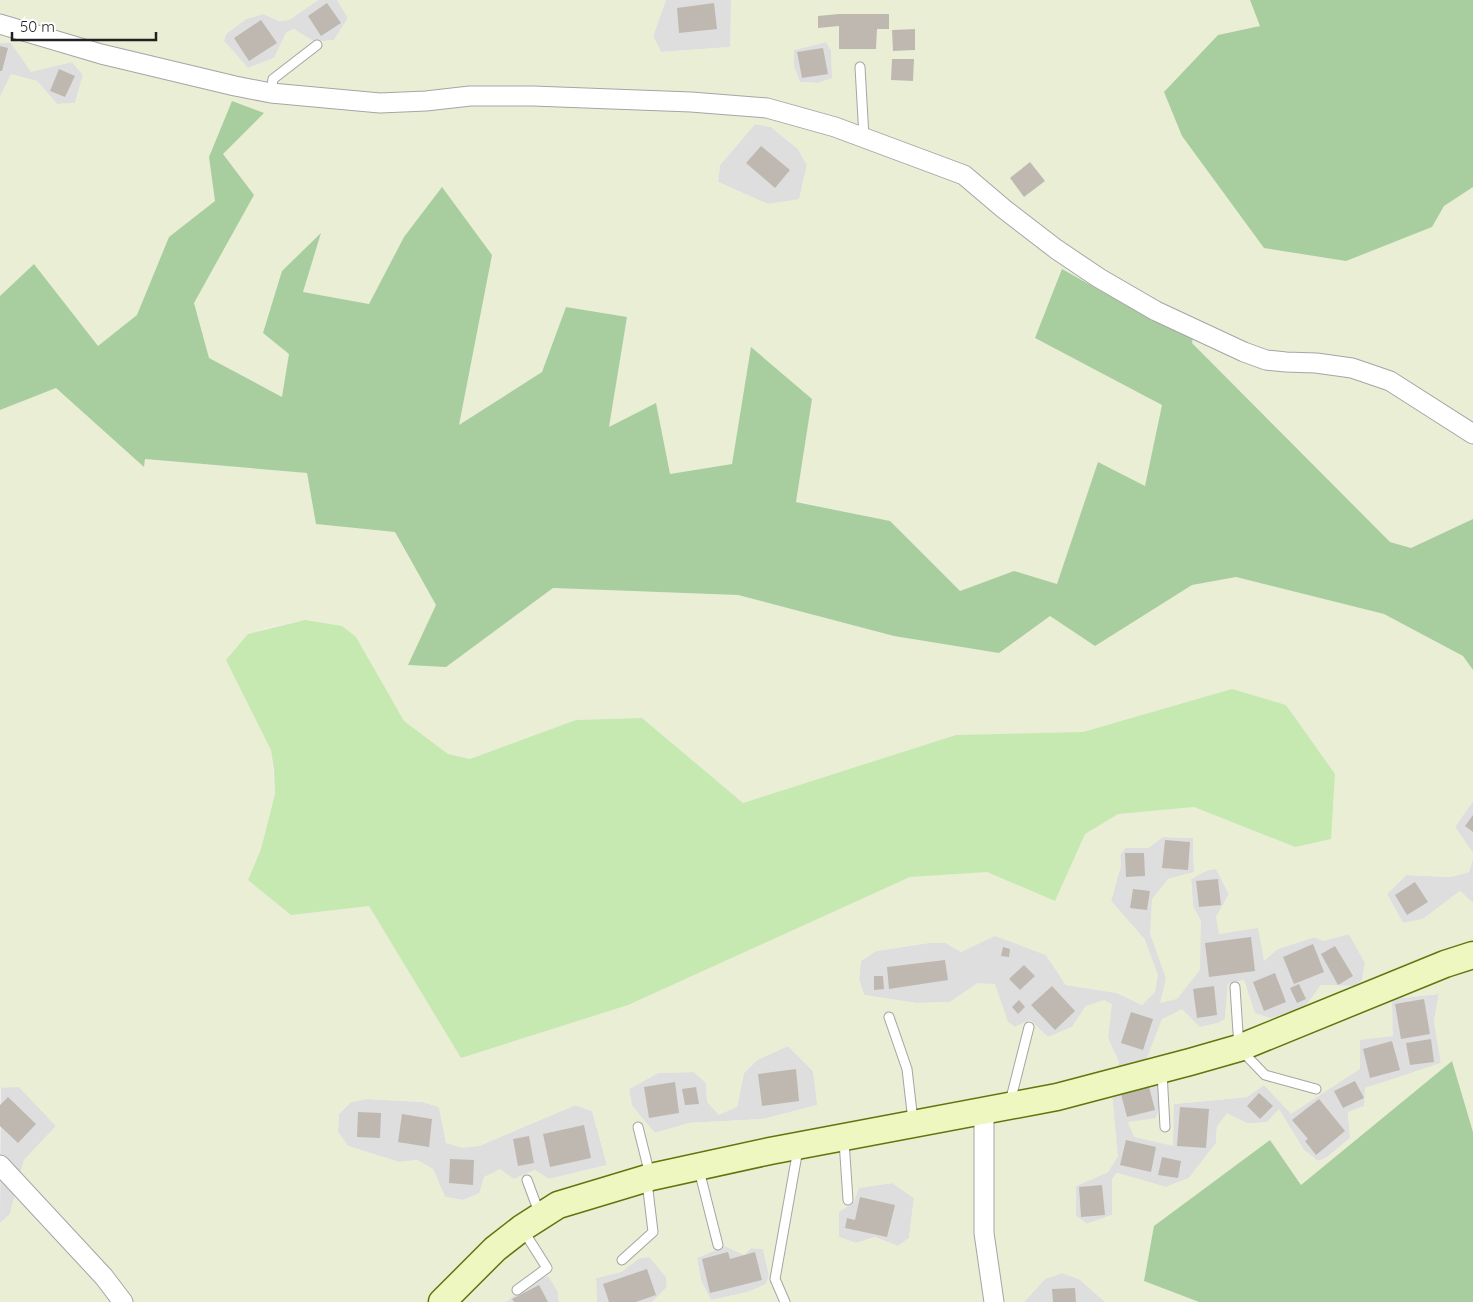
<svg xmlns="http://www.w3.org/2000/svg" width="1473" height="1302" viewBox="0 0 1473 1302" font-family="Quicksand,sans-serif">
	<style>
		.residential { fill: #dfdede }
		.farmland { fill: #eaeed5; fill-rule: evenodd }
		.grass { fill: #c6e8b1 }
		.forest { fill: #a8ce9f }
		.building { fill: #beb8b1 }
		.lines { fill: none; stroke-linecap: round; stroke-linejoin: round }
		.lane-casing { stroke: #a5a5a5; stroke-width: 11 }
		.street-casing { stroke: #a5a5a5; stroke-width: 21 }
		.secondary-casing { stroke: #5f760a; stroke-width: 29 }
		.lane { stroke: #fff; stroke-width: 9 }
		.street { stroke: #fff; stroke-width: 19 }
		.secondary { stroke: #eef7c0; stroke-width: 26 }
	</style>
	<rect width="100%" height="100%" fill="#f1efe8"/>
	<g class="residential">
		<polygon points="318,0 337,0 348,18 334,40 315,42 293,29 286,33 274,58 248,68 224,41 226,34 246,19 263,14 279,21 289,20"/>
		<polygon points="666,0 731,0 731,47 661,52 653,36"/>
		<polygon points="826,42 831,50 833,78 818,83 800,82 794,67 794,50"/>
		<polygon points="0,43 11,43 31,71 72,62 83,75 75,103 57,104 37,81 11,75 0,97"/>
		<polygon points="755,124 771,127 798,149 807,165 799,200 768,204 718,182 720,165"/>
		<polygon points="1473,801 1473,853 1455,827"/>
		<polygon points="1163,837 1193,838 1194,872 1168,879 1150,933 1166,978 1201,922 1193,906 1191,879 1208,870 1216,869 1229,894 1216,917 1258,928 1278,949 1315,937 1323,941 1349,934 1365,963 1362,980 1355,986 1321,985 1305,1007 1271,1019 1255,1014 1244,980 1228,984 1225,1019 1218,1023 1200,1027 1158,1087 1160,1106 1156,1118 1134,1137 1174,1104 1247,1097 1264,1085 1291,1113 1360,1040 1392,999 1439,994 1434,1021 1441,1063 1366,1088 1365,1106 1348,1112 1350,1138 1326,1158 1318,1161 1304,1150 1279,1110 1267,1122 1217,1126 1216,1143 1189,1178 1166,1187 1117,1173 1112,1179 1112,1215 1087,1224 1076,1216 1076,1186 1108,1172 1111,1079 1119,1062 1108,1038 1111,1004 1086,1006 1072,1027 1048,1037 1030,1020 1015,1027 1008,1022 978,983 950,1002 916,1003 864,995 859,979 861,961 876,951 928,943 946,943 961,952 995,935 1046,955 1066,985 1117,993 1142,1005 1145,940 1111,901 1121,865 1120,855 1125,848 1148,848"/>
		<polygon points="1473,859 1473,903 1460,891 1423,919 1403,923 1387,894 1406,875 1450,877 1469,872"/>
		<polygon points="788,1046 813,1071 818,1105 763,1119 689,1123 655,1133 632,1106 629,1089 658,1073 694,1072 706,1083 707,1102 737,1107 744,1073 757,1060"/>
		<polygon points="1,1087 19,1087 56,1126 24,1160 10,1214 0,1223"/>
		<polygon points="367,1099 423,1102 439,1107 446,1143 479,1146 575,1105 592,1111 607,1165 549,1179 535,1170 463,1200 445,1197 433,1169 417,1160 399,1162 348,1146 338,1132 339,1114 351,1102"/>
		<polygon points="892,1183 914,1198 909,1238 898,1246 875,1237 856,1243 839,1237 839,1212 854,1202 858,1188"/>
		<polygon points="725,1246 744,1255 751,1248 763,1249 769,1275 766,1284 748,1292 711,1300 701,1281 697,1258"/>
		<polygon points="650,1257 666,1277 667,1287 652,1302 597,1302 596,1278 621,1272 640,1258"/>
		<polygon points="1062,1273 1079,1279 1105,1302 1024,1302 1045,1279"/>
		<polygon points="549,1276 558,1292 559,1302 506,1302 531,1281"/>
	</g>
	<g class="farmland">
		<path d="M0,0h318l-29,20 -9,1 -17,-7 -17,5 -20,15 -2,7 24,27 26,-10 12,-25 8,-4 21,13 19,-2 14,-22 -11,-18h329l-13,36 8,16 69,-5 1,-47h519l11,26 -43,9 214,192 12,-21 29,-19v332l-62,29 -21,-6 -199,-199 1,-6 -73,-36 -56,-31 -28,68 127,66 -17,83 -47,-25 -41,122 -43,-13 -54,20 -70,-70 -94,-20 16,-102 -61,-51 -19,116 -62,10 -61,-47 18,-110 -61,-10 -24,65 -84,54 34,-171 -88,-18 -35,67 -66,-12 18,-58 -39,37 7,83 -6,43 -74,-39 -15,-55 60,-108 -45,-38 6,44 -46,36 -31,78 -40,31 -64,-82 -34,32v-199l11,-23 26,7 20,23 18,-1 8,-28 -11,-13 -41,10 -20,-29h-11zM889,14v15h-12l-1,20h-37v-23zM914,29l1,21 -22,1 -1,-21zM826,42l5,8 1,28 -14,5 -18,-1 -6,-15v-17zM892,59l22,1 -1,21 -21,-1zM755,124l16,3 27,22 9,16 -8,34 -31,5 -50,-22 2,-17zM1030,163l-6,34 -14,-19z"/>
		<path d="M56,388l88,79v-8l163,14 10,51 78,8 41,73 -27,60 37,1 107,-78 185,7 156,41 105,17 51,-37 45,30 97,-61 44,-8 148,37 79,42 10,14v131l-18,26 18,26v6l-4,13 -19,5 -44,-2 -19,19 16,29 20,-4 37,-28 13,12v229l-21,-71 -151,124 -31,-45 -126,141 55,21h-94l-26,-23 -17,-6 -17,6 -21,23h-372l15,-15 -1,-10 -17,-20 -9,1 -19,14 -25,6 1,24h-38l-1,-10 -10,-16 -17,5 -25,21h-506v-79l10,-9 14,-54 32,-34 -37,-39 -19,1v-678zM305,620l51,17 48,84 44,33 22,5 106,-39 66,-2 101,85 213,-68 127,-3 149,-43 54,16 49,69 -5,65 -36,8 -100,-40 -76,7 -33,20 -30,67 -68,-29 -77,5 -282,128 -167,53 -92,-152 -78,9 -43,-35 13,-31 14,-55 -4,-44 -23,-116 18,-6zM1163,837l30,1 1,34 -26,7 -16,20 -2,34 16,45 -6,25 17,-4 23,-29 1,-49 -8,-15 -2,-27 17,-9 8,-1 13,25 -13,23 3,17 39,-6 6,33 14,-12 36,-12 9,4 26,-7 16,29 -3,17 -7,6 -34,-1 -16,22 -34,11 -16,-5 -11,-33 -16,4 -3,35 -7,4 -18,4 -18,-18 -20,10 -16,41 1,17 11,10 2,19 -4,12 -28,4 6,15 39,9 1,-42 73,-7 17,-12 27,29 69,-45v-29l33,-4 -1,-37 47,-5 -5,27 7,42 -76,25 -1,18 -16,6 2,26 -24,20 -8,3 -14,-11 -25,-41 -12,13 -18,2 -22,-11 -10,13 -1,17 -27,35 -23,9 -49,-14 -5,6v36l-26,9 -10,-8v-30l32,-14 10,-15 -7,-78 8,-16 -11,-25 4,-34 -8,-4 -18,6 -14,21 -24,10 -18,-17 -15,7 -7,-5 -13,-38 -17,-1 -28,19 -34,1 -52,-8 -5,-16 2,-18 15,-10 53,-8h17l15,9 34,-16 51,19 20,30 51,8 25,12 13,-13 3,-17 -13,-35 -34,-39 10,-36 -1,-10 5,-7h23zM788,1046l25,25 4,34 -54,14 -74,4 -34,10 -23,-27 -3,-17 29,-16 36,-1 12,11 1,19 12,13 18,-8 7,-34 13,-13zM367,1099l56,3 16,5 7,36 16,5 17,-2 97,-41 16,6 15,54 -58,14 -14,-9 -21,9 -14,-10 -16,8 -5,17 -16,6 -18,-3 -12,-28 -16,-9 -18,2 -51,-16 -10,-14 1,-18 12,-12zM892,1183l22,15 -5,40 -11,8 -23,-9 -19,6 -17,-6v-25l15,-10 5,-14zM725,1246l19,9 7,-7 12,1 6,26 -3,9 -18,8 -37,8 -10,-20 -4,-22z"/>
	</g>
	<polygon class="grass" points="305,620 342,626 356,637 404,721 448,754 470,759 576,720 642,718 743,803 956,735 1083,732 1232,689 1286,705 1335,774 1331,839 1295,847 1194,807 1118,814 1085,834 1055,901 987,872 910,877 628,1005 461,1058 369,906 291,915 248,880 261,849 275,794 274,770 271,750 226,660 248,634"/>
	<g class="forest">
		<polygon points="1250,0 1473,0 1473,187 1444,206 1432,227 1346,261 1264,248 1182,136 1164,92 1218,35 1260,26"/>
		<polygon points="232,101 264,113 223,154 254,195 194,303 209,358 282,397 289,354 263,333 282,271 321,233 303,292 369,304 404,237 442,187 492,255 459,425 542,372 566,307 627,317 609,427 656,403 670,474 732,464 751,347 812,399 796,502 890,521 960,591 1014,571 1057,584 1098,462 1145,486 1162,405 1035,338 1062,269 1119,301 1193,337 1192,343 1390,542 1411,548 1473,519 1473,670 1463,656 1384,614 1236,577 1192,585 1095,646 1050,616 999,653 894,636 738,595 553,588 446,667 408,665 436,605 395,532 316,524 307,473 145,459 144,467 56,388 0,410 0,296 34,264 98,346 137,315 169,237 215,201 209,157"/>
		<polygon points="1452,1061 1473,1132 1473,1302 1199,1302 1144,1281 1154,1226 1270,1140 1301,1185"/>
	</g>
	<g class="building">
		<polygon points="327,3 341,23 321,36 308,16"/>
		<polygon points="714,3 717,29 679,33 677,8"/>
		<polygon points="839,14 889,14 889,29 877,29 876,49 839,49 839,26 818,28 818,16"/>
		<polygon points="261,20 277,43 249,61 234,38"/>
		<polygon points="915,29 915,50 893,51 892,30"/>
		<polygon points="0,46 8,48 2,71 0,71"/>
		<polygon points="823,48 828,74 802,78 797,52"/>
		<polygon points="892,59 914,59 913,81 891,80"/>
		<polygon points="59,69 75,76 65,97 50,91"/>
		<polygon points="761,146 790,170 775,188 746,163"/>
		<polygon points="1030,162 1045,181 1024,197 1010,178"/>
		<polygon points="1473,815 1473,832 1465,826"/>
		<polygon points="1165,840 1190,842 1188,870 1162,868"/>
		<polygon points="1125,853 1144,853 1145,876 1126,877"/>
		<polygon points="1218,879 1221,905 1199,907 1196,881"/>
		<polygon points="1415,882 1428,902 1407,915 1395,895"/>
		<polygon points="1133,889 1150,891 1147,910 1130,908"/>
		<polygon points="1251,937 1255,971 1209,977 1205,943"/>
		<polygon points="1313,944 1324,972 1294,984 1283,957"/>
		<polygon points="1335,946 1353,976 1338,985 1321,954"/>
		<polygon points="1003,947 1010,949 1009,957 1001,956"/>
		<polygon points="945,960 948,980 889,989 887,967"/>
		<polygon points="1024,965 1035,976 1020,990 1009,979"/>
		<polygon points="1275,973 1286,1002 1264,1011 1253,982"/>
		<polygon points="874,976 883,976 884,989 874,990"/>
		<polygon points="1299,984 1306,999 1297,1003 1290,988"/>
		<polygon points="1052,986 1075,1011 1055,1030 1031,1005"/>
		<polygon points="1214,986 1217,1015 1197,1018 1193,989"/>
		<polygon points="1424,999 1430,1034 1401,1039 1395,1004"/>
		<polygon points="1019,1000 1025,1007 1018,1014 1012,1007"/>
		<polygon points="1131,1012 1153,1019 1143,1050 1121,1043"/>
		<polygon points="1431,1039 1434,1062 1410,1065 1406,1043"/>
		<polygon points="1392,1041 1400,1070 1370,1078 1363,1049"/>
		<polygon points="796,1069 799,1101 762,1106 758,1074"/>
		<polygon points="1355,1081 1364,1098 1343,1108 1334,1091"/>
		<polygon points="675,1082 679,1113 649,1118 644,1087"/>
		<polygon points="1148,1083 1155,1110 1127,1117 1120,1090"/>
		<polygon points="696,1087 699,1104 685,1105 682,1089"/>
		<polygon points="1259,1093 1273,1106 1260,1119 1247,1106"/>
		<polygon points="8,1097 36,1124 18,1143 0,1126 0,1105"/>
		<polygon points="1319,1099 1345,1131 1316,1155 1305,1141 1308,1139 1292,1120"/>
		<polygon points="1180,1107 1209,1109 1206,1148 1177,1146"/>
		<polygon points="358,1112 381,1113 380,1138 357,1137"/>
		<polygon points="402,1114 432,1119 429,1147 398,1142"/>
		<polygon points="584,1125 591,1158 550,1167 543,1134"/>
		<polygon points="529,1136 534,1163 518,1166 513,1139"/>
		<polygon points="1126,1140 1156,1147 1151,1172 1120,1165"/>
		<polygon points="1162,1157 1181,1161 1178,1178 1158,1175"/>
		<polygon points="450,1159 474,1160 473,1185 449,1183"/>
		<polygon points="1102,1185 1105,1215 1081,1217 1079,1187"/>
		<polygon points="860,1197 895,1205 887,1237 845,1228 847,1218 855,1220"/>
		<polygon points="728,1252 730,1259 755,1252 762,1280 710,1293 702,1259"/>
		<polygon points="647,1269 656,1295 636,1302 609,1302 603,1284"/>
		<polygon points="539,1285 548,1302 514,1302 512,1299"/>
		<polygon points="1075,1288 1076,1302 1053,1302 1052,1289"/>
	</g>
	<g class="lines">
		<g class="lane-casing">
			<g id="lane">
				<polyline points="860,67 864,137"/>
				<polyline points="271,93 273,79 317,45"/>
				<polyline points="1235,987 1239,1048 1265,1075 1316,1089"/>
				<polyline points="889,1017 907,1069 913,1121"/>
				<polyline points="1162,1072 1165,1127"/>
				<polyline points="1010,1102 1029,1027"/>
				<polyline points="638,1127 650,1175"/>
				<polyline points="844,1141 848,1200"/>
				<polyline points="699,1170 718,1245"/>
				<polyline points="527,1180 540,1215"/>
				<polyline points="622,1260 653,1232 647,1182"/>
				<polyline points="517,1290 547,1268 523,1230"/>
				<polyline points="785,1302 775,1279 798,1149"/>
			</g>
		</g>
		<g class="street-casing">
			<g id="street">
				<polyline points="0,24 101,54 235,86 271,93 380,103 426,101 470,96 533,96 691,102 767,108 835,127 964,175 1004,209 1056,249 1099,278 1156,311 1244,352 1266,360 1286,362 1316,363 1352,368 1390,381 1473,434"/>
				<polyline points="984,1112 984,1233 994,1302"/>
				<polyline points="0,1165 104,1277 123,1302"/>
			</g>
		</g>
		<g class="secondary-casing">
			<polyline id="secondary" points="442,1302 495,1249 522,1228 558,1205 651,1177 770,1151 1057,1097 1190,1062 1239,1048 1445,964 1473,955"/>
		</g>
		<use href="#lane" class="lane"/>
		<use href="#street" class="street"/>
		<use href="#secondary" class="secondary"/>
	</g>
	<path d="M12 32v8h144v-8" fill="none" stroke="#212121" stroke-width="2.5"/>
	<text x="20" y="32" font-size="15" fill="#212121" stroke="#ffffff" stroke-width="4" paint-order="stroke">50 m</text>
</svg>
